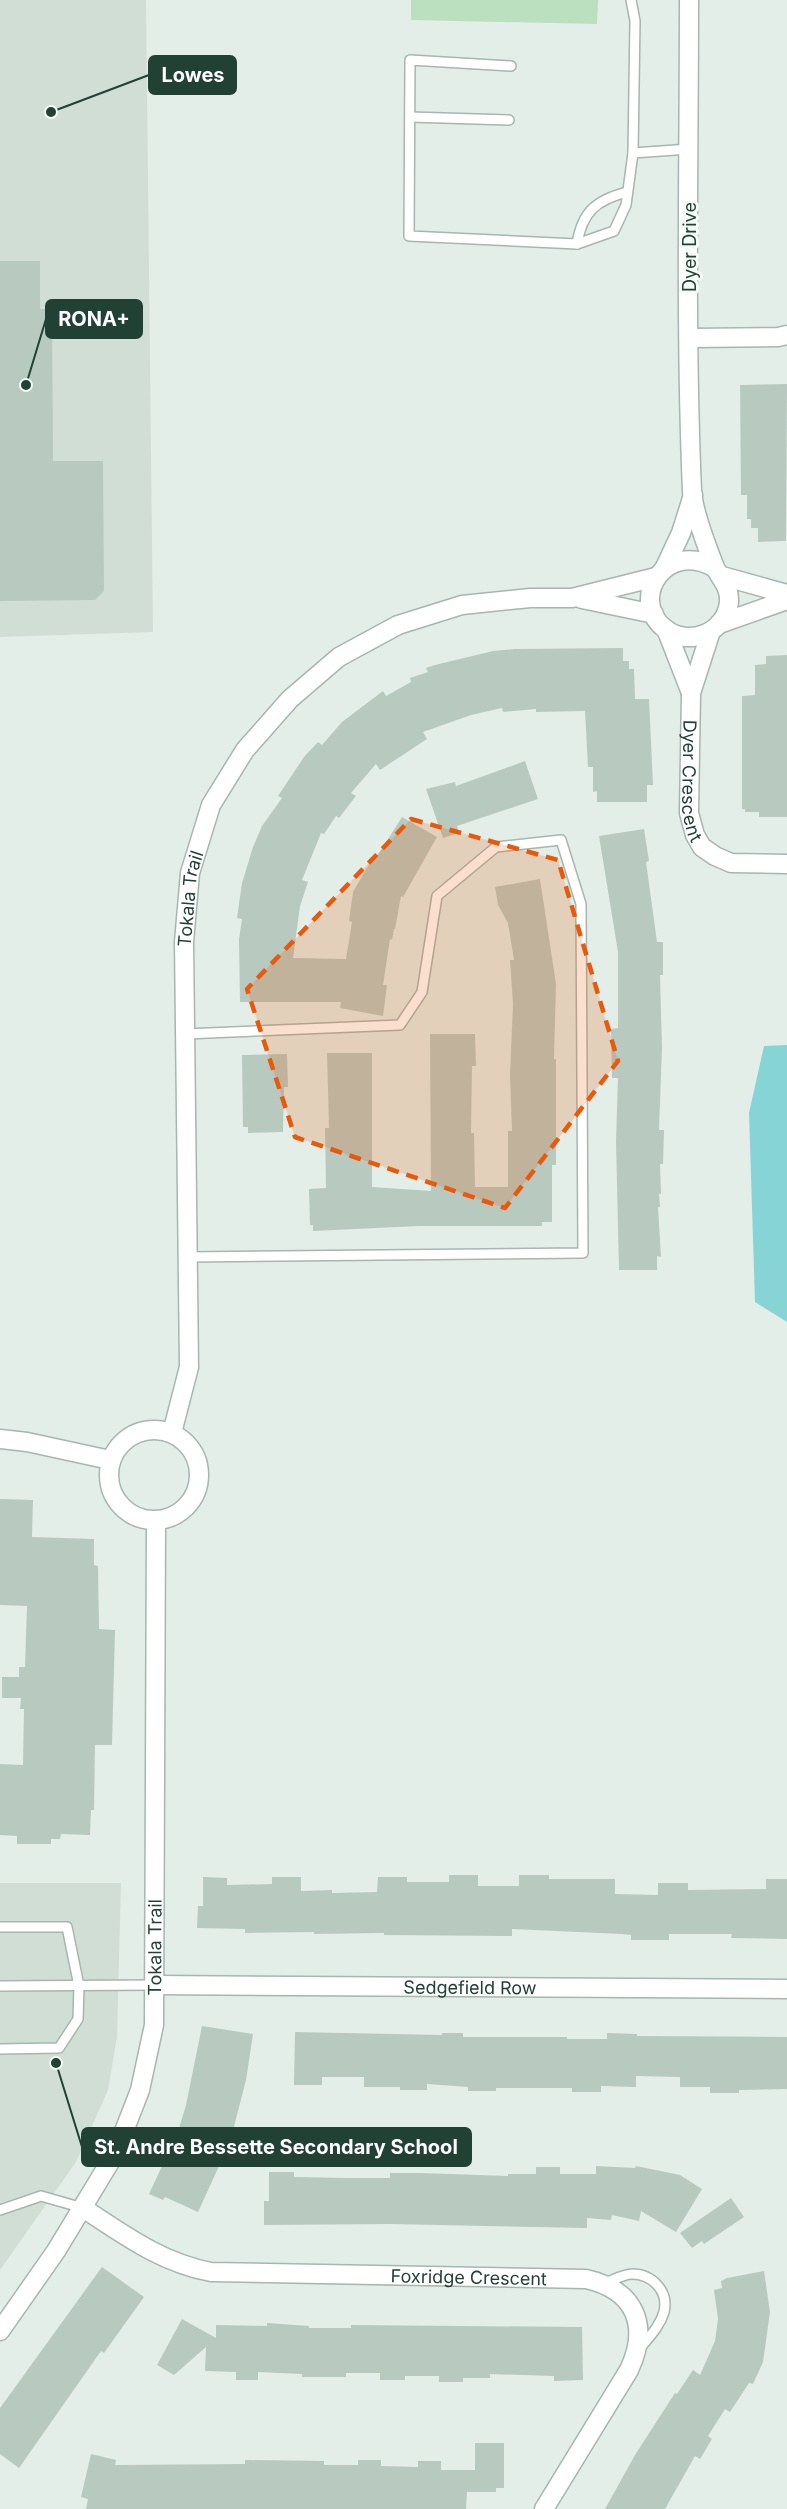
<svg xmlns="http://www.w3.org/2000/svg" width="787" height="2509" viewBox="0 0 787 2509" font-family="Inter,sans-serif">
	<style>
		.built { fill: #d1ded6 }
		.green { fill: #bae0c0 }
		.water { fill: #87d4d7 }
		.building { fill: #b8c9c0 }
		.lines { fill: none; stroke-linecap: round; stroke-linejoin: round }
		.service-casing { stroke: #a5b7ae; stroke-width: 12 }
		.minor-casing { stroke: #a5b7ae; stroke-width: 21 }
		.tertiary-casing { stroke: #a5b7ae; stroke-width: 21 }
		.service { stroke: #fff; stroke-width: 9 }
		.minor { stroke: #fff; stroke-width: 18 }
		.tertiary { stroke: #fff; stroke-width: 18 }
		.marked { fill: #e8590c; fill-opacity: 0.2; stroke: #e8590c; stroke-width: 4.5; stroke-dasharray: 12 8; stroke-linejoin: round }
		.labels { text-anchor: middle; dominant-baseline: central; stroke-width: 6; stroke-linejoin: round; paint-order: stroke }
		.street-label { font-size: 18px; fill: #214134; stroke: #f4faf6 }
		.leader { fill: none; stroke: #214134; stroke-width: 2 }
		.callout-dot { fill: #214134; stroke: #f4faf6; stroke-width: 2 }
		.callout { fill: #214134; stroke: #214134; stroke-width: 2 }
		.callout-label { font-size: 20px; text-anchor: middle; font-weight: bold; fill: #fff }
	</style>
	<rect width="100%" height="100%" fill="#e3eee8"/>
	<g class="built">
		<polygon points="0,0 146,0 153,632 0,637"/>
		<polygon points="0,1883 121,1883 117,2037 108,2090 76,2162 0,2270"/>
	</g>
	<polygon class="green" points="411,0 598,0 597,24 411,20"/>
	<polygon class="water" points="787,1045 787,1322 755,1302 749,1113 764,1046"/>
	<g class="building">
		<polygon points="0,261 40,261 40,309 52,309 53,461 103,461 104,591 95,600 0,601"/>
		<polygon points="787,384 786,541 758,542 758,528 751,528 751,519 747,519 747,495 741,495 740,385"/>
		<polygon points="623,648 623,661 629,661 629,669 634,669 635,699 649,699 653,785 647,785 647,802 597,802 597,791 593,792 593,767 588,767 585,711 536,712 536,709 503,712 502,708 471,715 423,732 427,739 380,770 376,764 351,793 356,796 339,818 336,816 324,834 321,833 302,880 308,882 300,906 293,958 346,959 352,922 349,921 353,892 375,854 378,855 402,817 437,837 403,897 401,896 395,929 394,929 392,940 390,939 383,985 387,985 383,1016 340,1008 341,1002 240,1002 239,939 242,919 237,918 242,883 253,847 262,826 282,798 278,796 304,757 318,742 322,745 342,722 383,691 386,696 411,682 410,678 428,672 426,668 435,665 493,651 515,649"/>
		<polygon points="787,655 787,817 759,817 759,812 745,812 745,809 742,809 742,696 755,695 755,665 766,664 766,656"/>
		<polygon points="525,761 538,799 457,826 459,833 443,838 426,789 455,782 456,786"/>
		<polygon points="644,829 649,861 646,862 657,942 663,942 663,975 660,975 662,1048 659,1130 664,1130 663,1164 660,1164 661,1194 659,1194 660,1207 658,1207 661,1257 657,1256 657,1270 619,1270 616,1141 618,1078 612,1078 611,1029 618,1028 618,952 599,836"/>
		<polygon points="540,879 556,984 554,1059 556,1059 556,1165 552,1165 552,1222 542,1222 542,1226 419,1226 313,1231 313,1225 310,1225 309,1189 326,1188 325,1128 329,1128 327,1053 372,1053 372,1187 431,1191 430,1034 475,1034 476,1066 472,1066 471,1133 474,1133 475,1187 508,1187 508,1131 512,1131 510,1075 513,1004 510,960 514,960 508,923 498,905 495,887"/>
		<polygon points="287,1054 288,1087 284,1087 283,1132 248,1133 248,1127 243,1127 242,1055"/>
		<polygon points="0,1499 33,1500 32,1537 94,1539 94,1565 98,1566 99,1629 115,1630 112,1745 95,1745 94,1810 91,1810 90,1835 61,1834 60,1839 51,1839 51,1844 17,1844 17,1836 0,1835 0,1764 23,1765 24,1709 20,1709 21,1698 2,1698 2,1677 19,1677 19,1667 25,1667 27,1606 0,1605"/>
		<polygon points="449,1875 478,1875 478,1886 519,1886 519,1875 549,1875 549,1879 615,1879 615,1894 658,1895 658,1883 688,1883 688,1890 766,1889 766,1879 787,1879 787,1939 731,1938 732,1934 669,1934 669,1940 631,1940 631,1935 622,1934 512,1929 512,1936 384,1935 384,1933 314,1934 314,1932 245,1933 245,1929 197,1928 198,1906 203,1906 203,1877 227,1878 227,1885 272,1884 272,1877 301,1877 301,1891 332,1890 332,1893 377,1892 378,1877 407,1877 407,1882 449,1882"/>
		<polygon points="202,2026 253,2034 246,2080 230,2142 198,2212 165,2197 163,2200 149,2194 178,2132 186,2105"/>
		<polygon points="295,2032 442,2035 442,2033 463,2033 463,2037 567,2037 567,2039 607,2039 607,2033 637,2034 637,2036 787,2037 787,2089 739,2090 739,2093 710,2093 710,2087 680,2087 680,2077 636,2076 636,2087 601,2086 601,2092 572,2092 572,2088 496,2088 496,2091 468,2091 468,2087 427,2084 427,2090 400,2090 400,2087 364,2087 364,2077 322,2077 322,2085 294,2085"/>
		<polygon points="596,2166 635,2168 636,2166 680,2175 702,2189 676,2232 641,2211 639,2221 612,2215 611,2220 587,2218 587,2228 390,2224 264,2225 264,2201 269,2201 269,2172 294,2172 294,2177 346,2178 390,2178 390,2173 420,2173 508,2176 508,2174 536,2174 536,2167 560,2167 560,2174 596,2174"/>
		<polygon points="731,2198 744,2217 704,2244 702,2241 692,2248 680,2233"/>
		<polygon points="102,2267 144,2297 104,2353 101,2351 19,2468 0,2454 0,2408"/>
		<polygon points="764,2271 770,2312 763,2362 753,2384 749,2383 730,2412 725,2409 708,2436 712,2439 700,2459 695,2456 665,2509 605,2509 635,2455 675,2393 677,2394 693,2370 700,2375 715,2341 718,2319 714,2290 722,2288 721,2281 727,2278"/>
		<polygon points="182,2319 216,2338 216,2325 267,2326 267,2323 309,2326 309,2328 351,2328 351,2325 582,2327 583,2380 554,2381 554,2376 490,2374 490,2378 463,2378 463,2382 439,2382 439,2376 405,2376 405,2380 380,2380 380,2373 346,2373 346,2377 302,2377 302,2374 258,2372 258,2380 236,2380 236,2372 205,2371 206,2347 174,2375 157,2365"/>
		<polygon points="475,2443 504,2443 504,2488 496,2488 496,2492 467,2492 466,2509 86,2509 88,2499 81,2497 91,2454 116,2460 115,2465 245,2464 245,2460 324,2461 324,2465 358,2465 358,2460 381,2460 381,2466 418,2467 418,2461 441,2461 441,2470 475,2470"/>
	</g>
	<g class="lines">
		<g class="service-casing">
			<g id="service">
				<polyline points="511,66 410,60 409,236 577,244 614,231 626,205 633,153 635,21 631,0"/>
				<polyline points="410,117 509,120"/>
				<polyline points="633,153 689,149"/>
				<path d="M577,244c5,-32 19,-44 50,-52"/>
				<polyline points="185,1034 400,1025 422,992 437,896 496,847 561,840 581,904 583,1253 188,1257"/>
				<polyline points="0,1927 67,1927 79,1986 78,2019 59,2048 0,2049"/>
				<polyline points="0,1986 154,1985"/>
				<polyline points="0,2210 41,2196 83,2208"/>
				<path d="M605,2283c8,-3 19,-9 27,-9 20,0 37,17 32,38 -4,14 -14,24 -23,35"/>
			</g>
		</g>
		<g class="minor-casing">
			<g id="minor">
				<polyline points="689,338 778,337 787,335"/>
				<polyline points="666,629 691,693"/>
				<path id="s1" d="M711,631l-20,62 -2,120 6,22 7,12 13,9 16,7 56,1"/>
				<path id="s2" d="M154,1985l633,4"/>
				<path id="s3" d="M83,2208c41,27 79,55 128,64l375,7c49,11 64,46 43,91l-85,139"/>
			</g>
		</g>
		<g class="tertiary-casing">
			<g id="tertiary">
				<path d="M689,0c0,163 -4,328 3,491 1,18 15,56 22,74 5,13 16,20 15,37 -3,31 -41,46 -65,26 -36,-30 3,-89 51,-60"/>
				<polyline points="665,567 681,533 693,495"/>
				<polyline points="722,576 787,594"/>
				<polyline points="582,599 654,614"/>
				<polyline points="719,624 787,600"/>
				<circle cx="154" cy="1475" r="45"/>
				<path id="s4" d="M172,1433l17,-66 -5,-425 6,-69 21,-68 34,-55 45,-51 49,-42 59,-32 64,-20 68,-7h42l84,-21"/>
				<polyline points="0,1439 27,1442 110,1460"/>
				<path id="s5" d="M0,2331l56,-80 60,-99 24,-62 14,-65 2,-504"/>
			</g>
		</g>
		<use href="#service" class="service"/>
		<use href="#minor" class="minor"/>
		<use href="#tertiary" class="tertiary"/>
	</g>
	<path class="marked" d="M411,819l147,41 60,201 -113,147 -210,-71 -48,-148z"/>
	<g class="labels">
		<g class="street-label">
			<text transform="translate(689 247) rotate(-90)">Dyer Drive</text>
			<text stroke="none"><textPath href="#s1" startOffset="153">Dyer Crescent</textPath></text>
			<text stroke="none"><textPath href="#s4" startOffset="537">Tokala Trail</textPath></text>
			<text stroke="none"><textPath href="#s5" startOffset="424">Tokala Trail</textPath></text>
			<text stroke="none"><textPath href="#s2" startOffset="316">Sedgefield Row</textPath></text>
			<text stroke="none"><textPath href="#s3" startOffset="402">Foxridge Crescent</textPath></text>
		</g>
	</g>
	<path class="leader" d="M51 112L149 75M26 385L46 319M56 2063L82 2147"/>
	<g class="callout-dot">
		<circle cx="51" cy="112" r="6"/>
		<circle cx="26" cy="385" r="6"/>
		<circle cx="56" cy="2063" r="6"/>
	</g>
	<g class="callout">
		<rect x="149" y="56" width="87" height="38" rx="6"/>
		<rect x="46" y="300" width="96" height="38" rx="6"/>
		<rect x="82" y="2128" width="389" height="38" rx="6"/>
	</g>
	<g class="callout-label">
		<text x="193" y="82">Lowes</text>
		<text x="94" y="326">RONA+</text>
		<text x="276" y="2154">St. Andre Bessette Secondary School</text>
	</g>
</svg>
